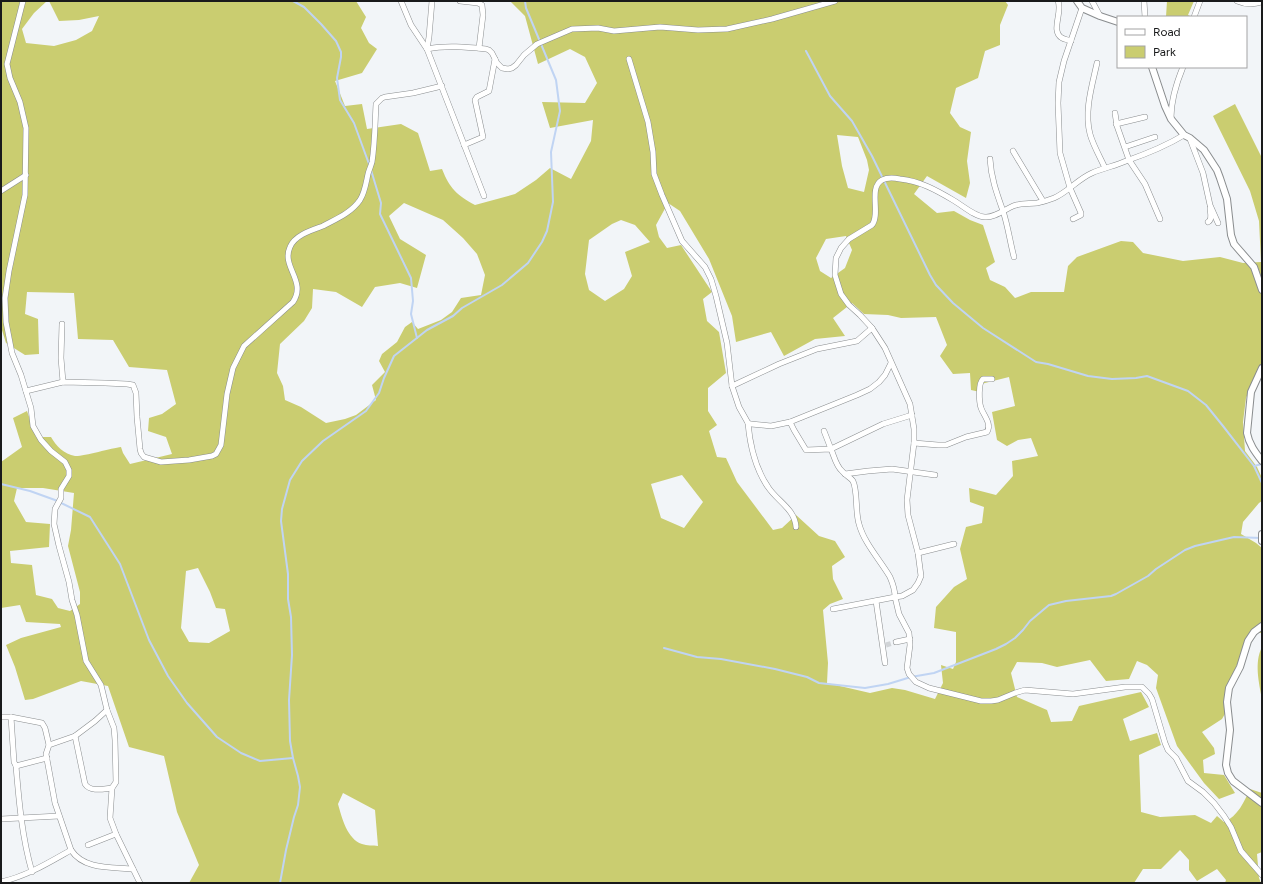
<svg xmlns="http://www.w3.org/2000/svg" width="1263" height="884" viewBox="0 0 1263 884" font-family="Figtree,sans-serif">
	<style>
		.green { fill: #cacd70; fill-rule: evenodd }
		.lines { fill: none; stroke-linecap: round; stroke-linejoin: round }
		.stream { stroke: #c0d4f3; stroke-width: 2 }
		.minor-tunnel { stroke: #d1d4d7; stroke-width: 5; stroke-dasharray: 5 2.5; stroke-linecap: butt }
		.minor-casing { stroke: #8a8d8f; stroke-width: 6 }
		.tertiary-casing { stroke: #8a8d8f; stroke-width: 8 }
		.minor { stroke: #fff; stroke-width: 5 }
		.tertiary { stroke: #fff; stroke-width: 6 }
	</style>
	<rect width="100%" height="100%" fill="#f2f5f8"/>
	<g class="green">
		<path d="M1,1h46l-13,12 -12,16 4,14 28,3 22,-6 16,-9 7,-15 -20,4 -20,1 -10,-20h307l10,16 -5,11 8,15 8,6 -15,24 -27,8 10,25 17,-2 5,25 34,-5 17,9 12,38 12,-2c8,20 15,26 33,36l40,-11 21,-14 14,-12 21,11 20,-38 2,-21 -43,8 -8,-26 43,1 12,-20 -12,-26 -15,-8 -32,15 -13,-48 -15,-15h495l3,4 -8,20v20l-15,6 -7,27 -22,10 -6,25 10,14 11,5 -4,29 3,22 -4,15 -39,-22 -13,18 23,19 17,-2 16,9 13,5 12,37 -9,6 4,12 15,7 10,11 16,-6h33l4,-26 9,-9 44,-16 12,1 10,11 40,8 37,-4 23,6 18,-1 -2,-41 -9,-30 -37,-75 22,-12 27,54v206l-4,5 -12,29 -3,24 2,29 12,16 5,11v23l-3,2 -16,19 -2,12 15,9 6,5v85h-5l-20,32 -12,26 1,21 -4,7 -20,13 12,16 1,6 -12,6 1,13 20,2 11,18 -16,6 -15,-16 -27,-37 -21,-58 2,-13 -11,-10 -10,-4 -8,18 -23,2 -16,-21 -33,7 -15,-4 -25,-1 -6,11 6,24 30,13 4,12 21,-1 7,-15 62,-14 8,15 -26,12 7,22 27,-8 4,12 -22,10 2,57 19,5 35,-2 16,8 6,-7 7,6c14,-6 20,-20 26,-33l12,4v59l-5,2 2,24 2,5h-36l1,-3 -9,-11 -20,12 -8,-11v-10l-9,-10 -19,19h-18l-9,14h-945l10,-18 -22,-53 -13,-56 -35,-9 -21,-61 -27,-5 -48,18 -8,1 -10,-33 -9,-22 15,-7 40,-11 -1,-3 -34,-2 -6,-17 -19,3v-146l21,-15 -9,-29 14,-7 9,26h15c5,9 13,17 24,19 6,1 37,-8 46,-9l2,6 7,11 42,-10 -6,-17 -18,-6 1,-13 13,-4 14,-10 -9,-34 -38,-3 -16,-27 -35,-1 -4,-46 -47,-1 -2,22 13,5 1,35 -14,1 -19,-12 -5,-16zM837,135l21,2 9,23 2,10 -5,22 -16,-4 -6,-22zM404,203l39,17 20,18 14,16 8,21 -4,20 -20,3 -9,14 -11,8 -23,9 -6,-7 -7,5 -8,15 -15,12 -3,7 6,11 -13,13 4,15 -20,15 -11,4 -19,4 -25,-16 -16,-7 -2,-14 -6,-13 3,-29 24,-23 8,-13 1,-19 23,3 26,15 13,-20 25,-4 17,5 9,-33 -26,-16 -11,-23zM668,203l12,8 29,48 23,57 4,26 35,-10 13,24 31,-17 30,-3 -12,-18 19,-15 12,11 24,1 13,3 35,-1 11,28 -7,11 13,18 17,-1 1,17 9,2 1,-8 28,-7 6,29 -23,6 5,28 10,6 11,-6 13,-2 7,18 -26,5 1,15 -17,19 -27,-7 1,14 14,5 -2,16 -16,4 -6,22 7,30 -13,8 -18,20 -2,21 22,4v30l-3,7 -12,-4 2,18 -8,16 -30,-9 -13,-2 -22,5 -43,-10 1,-20 -5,-53 7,-6 13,-5 -10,-20 -1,-13 13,-9 -10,-16 -16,-5 -23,-21 -14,13 -9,2 -36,-48 -11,-24 -9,-1 -8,-26 8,-6 -9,-14v-23l18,-15 -7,-41 -12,-11 -4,-22 9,-7 -31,-47 -14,3 -8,-11 -3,-12zM621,220l14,5 15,17 -25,10 7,24 -8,13 -19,12 -16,-11 -4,-16 4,-34 23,-16zM846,236l6,14 -7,18 -14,10 -11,-7 -4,-13 10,-19zM682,475l21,27 -19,26 -23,-10 -10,-34zM17,488h26l31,5 -3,37 -3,16 12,46v12l-10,7 -12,-3 -6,-9 -16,-4 -4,-30 -21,-2 -1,-12 39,-4 1,-23 -24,-2 -12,-21zM198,568l12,24 6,16 9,1 5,22 -21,12 -20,-1 -8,-14 5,-57zM343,793l32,17 3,36c-5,-1 -11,0 -16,-2 -15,-5 -20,-26 -24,-40z"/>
		<polygon points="1167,1 1194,1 1188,15 1192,17 1166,17"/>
		<path d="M1262,647v52c-3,-16 -8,-37 0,-52z"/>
	</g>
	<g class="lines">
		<g class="stream">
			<polyline points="293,1 304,7 321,24 336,41 341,52 341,57 337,78 340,100 354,123 369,164"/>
			<polyline points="806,51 830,96 852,121 872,156 930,275 936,285 953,303 983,328 1036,362 1048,364 1088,376 1112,379 1136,378 1147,376 1188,391 1206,405 1223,426 1254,466 1262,483"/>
			<polyline points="371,170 381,203 380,214 411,278 413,301 411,314 417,338"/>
			<polyline points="1254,466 1262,464"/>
			<polyline points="1,484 30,491 55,500 90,517 120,564 149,640 168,676 187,703 217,737 241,753 260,761 293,758"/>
			<polyline points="664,648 697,657 721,659 775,669 807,677 819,683 865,688 888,684 911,677 934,673 996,649 1006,644 1015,638 1023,630 1030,621 1049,605 1066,601 1111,596 1116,594 1148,576 1156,569 1185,550 1195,546 1234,537 1261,538"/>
			<polyline points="280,883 286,850 294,817 298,805 300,787 298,776 293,758 290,741 289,700 292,655 291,617 288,599 288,574 281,521 282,509 290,480 302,461 323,441 366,411 379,393 384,378 394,356 427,330 453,316 462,308 502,285 528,263 542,242 547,231 553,202 551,152 560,111 556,80 526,8 525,1"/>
		</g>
		<polyline class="minor-tunnel" points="886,645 896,642"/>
		<g class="minor-casing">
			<g id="minor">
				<polyline points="401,1 411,25 427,49"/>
				<polyline points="460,1 478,3 482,5 483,15 479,48"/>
				<path d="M1058,1c5,11 -8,30 4,37 2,1 6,2 9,3"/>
				<polyline points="1092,1 1100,16"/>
				<polyline points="1144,1 1145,17"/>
				<path d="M1237,1c9,4 16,4 25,1"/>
				<polyline points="1194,17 1200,1"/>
				<polyline points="427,49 429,37 432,1"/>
				<path d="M629,59l19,63 5,30 1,22 8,21 20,46 23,26 6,12 5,17 11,47 5,43 7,21 9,16 3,1 20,2 19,-4 4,8 12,20 25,-1c3,7 5,17 11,22 3,4 8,6 11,10 5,11 2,30 6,43 5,19 21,36 31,53 3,7 5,13 5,20l-62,12"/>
				<path d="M1097,63c-5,23 -13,48 -7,71 3,11 10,23 15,34"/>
				<polyline points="1115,113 1117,126 1129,160 1145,184 1160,219"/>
				<path d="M1171,118c0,-18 5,-34 12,-51"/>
				<polyline points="1116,124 1145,117"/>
				<path d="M1184,135c-18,11 -38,19 -58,26 -11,5 -23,7 -34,12 -14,6 -24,19 -38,25 -5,2 -12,4 -17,5 -8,1 -17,0 -24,3 -9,4 -19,12 -28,11 -10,0 -23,-12 -32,-17 -17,-10 -33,-19 -53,-21 -5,-1 -12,-2 -18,1 -14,8 -1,34 -10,45l-23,14 -8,9 -5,10 -1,17 6,19 8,11 11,10 12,13 13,20 25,56 4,25v14l-7,57 1,15 10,38 3,23 -3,7 -5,7 -11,6 -7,1 4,17 10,19 1,12 -3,23 2,6 7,8 13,6 52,13h10l7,-1 17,-7 10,-3 48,4 52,-7h17l7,7 3,5 13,44 3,7 8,8 12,23 15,11 11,11 10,13 7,11 10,24 21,24"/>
				<polyline points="1190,139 1203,173 1210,205 1218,223"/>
				<polyline points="464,145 483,137 475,100 477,97 489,91 495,59"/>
				<polyline points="1125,147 1155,137"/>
				<polyline points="1013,151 1043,201"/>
				<path d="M990,159c1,19 7,35 13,52 5,15 7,31 11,46"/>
				<polyline points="1,191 26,175"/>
				<path d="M484,196l-57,-147c19,-4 39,-2 59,0l3,1 3,3 5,10 5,5 6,1 4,-1 4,-3 8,-10 13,-11 35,-15 26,-1 16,3 46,-4 38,3 29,-1 45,-10 63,-18"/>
				<polyline points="1073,219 1081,215 1081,213 1070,188 1060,153 1058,103 1059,82 1064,61 1082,8"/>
				<path d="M1208,222c5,-3 2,-9 2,-14"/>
				<polyline points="62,324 61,358 63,382"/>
				<polyline points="732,386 779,364 817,349 857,341 872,328"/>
				<path d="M26,391l37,-9 42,1 22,1 6,1 3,8 1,24 3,32 1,4 3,4 17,5 28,-2 23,-4 4,-2 5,-9 6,-51 6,-26 11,-22 49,-44c14,-21 -12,-35 -3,-55 5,-12 22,-17 33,-21 13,-7 28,-13 37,-26 5,-8 6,-17 8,-26 1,-4 3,-8 4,-12 3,-19 3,-39 4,-58l6,-6 3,-1 28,-4 29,-7"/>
				<polyline points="790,422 857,395 870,389 879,382 885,375 891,363"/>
				<path d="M748,423c2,23 7,45 20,64 9,14 27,22 28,40"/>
				<polyline points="824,431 831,449 883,424 912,415"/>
				<path d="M914,443l24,2h8l20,-8 21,-5c5,-8 -3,-16 -6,-24 -2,-6 -3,-25 2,-29h9"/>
				<polyline points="845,474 868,471 892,469 935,475"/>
				<polyline points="918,553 954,544"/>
				<polyline points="876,601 885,663"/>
				<polyline points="896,642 910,639"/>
				<polyline points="107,710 114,728 115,740 116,782 112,788 110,818 116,834 140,883"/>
				<polyline points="1,717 11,717 42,723 45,728 49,745"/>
				<path d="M11,717l3,45 2,4c3,36 6,71 16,106"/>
				<path d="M75,736l10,48c5,8 18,5 27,4"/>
				<polyline points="16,766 47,758"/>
				<polyline points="1,819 59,816"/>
				<polyline points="88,845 116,834"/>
				<path d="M71,850c13,20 41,17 62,19"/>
				<path d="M1,882c26,-6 47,-19 70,-32l-16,-47 -9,-49 3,-9 26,-9 20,-15 12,-11 -6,-25 -15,-24 -9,-46 -5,-15 -3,-18 -10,-36 -5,-22 1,-15 6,-11v-9l8,-13v-6l-4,-8 -14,-11 -10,-11 -8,-14 -2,-18 -10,-33 -9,-22 -6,-31 -1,-24 4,-27 16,-76 1,-67 -6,-26 -10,-24 -3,-14 16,-63"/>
			</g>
		</g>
		<g class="tertiary-casing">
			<g id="tertiary">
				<polyline points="1077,1 1082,8 1100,16 1118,22"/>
				<polyline points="1152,67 1165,106 1171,119 1184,135 1190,138 1204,150 1217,170 1220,178 1227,199 1231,235 1234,244 1254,267 1262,290"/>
				<path d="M1262,368l-11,24 -4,41c2,11 8,19 15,28"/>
				<polyline points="1262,534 1262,541"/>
				<polyline points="1262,626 1254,632 1248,641 1240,667 1229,688 1227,702 1230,730 1226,765 1228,773 1233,781 1262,803"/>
			</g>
		</g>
		<use href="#minor" class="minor"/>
		<use href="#tertiary" class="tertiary"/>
	</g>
	<rect width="1263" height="884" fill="none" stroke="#191a1b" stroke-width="4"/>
	<rect x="1117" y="16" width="130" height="52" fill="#ffffff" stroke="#a3a3a4"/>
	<rect x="1125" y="29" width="20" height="6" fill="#ffffff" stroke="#a3a3a4"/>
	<text x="1153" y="36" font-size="12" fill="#191a1b">Road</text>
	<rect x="1125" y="46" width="20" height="12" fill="#cacd70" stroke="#a3a3a4"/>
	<text x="1153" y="56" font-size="12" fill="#191a1b">Park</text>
</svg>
